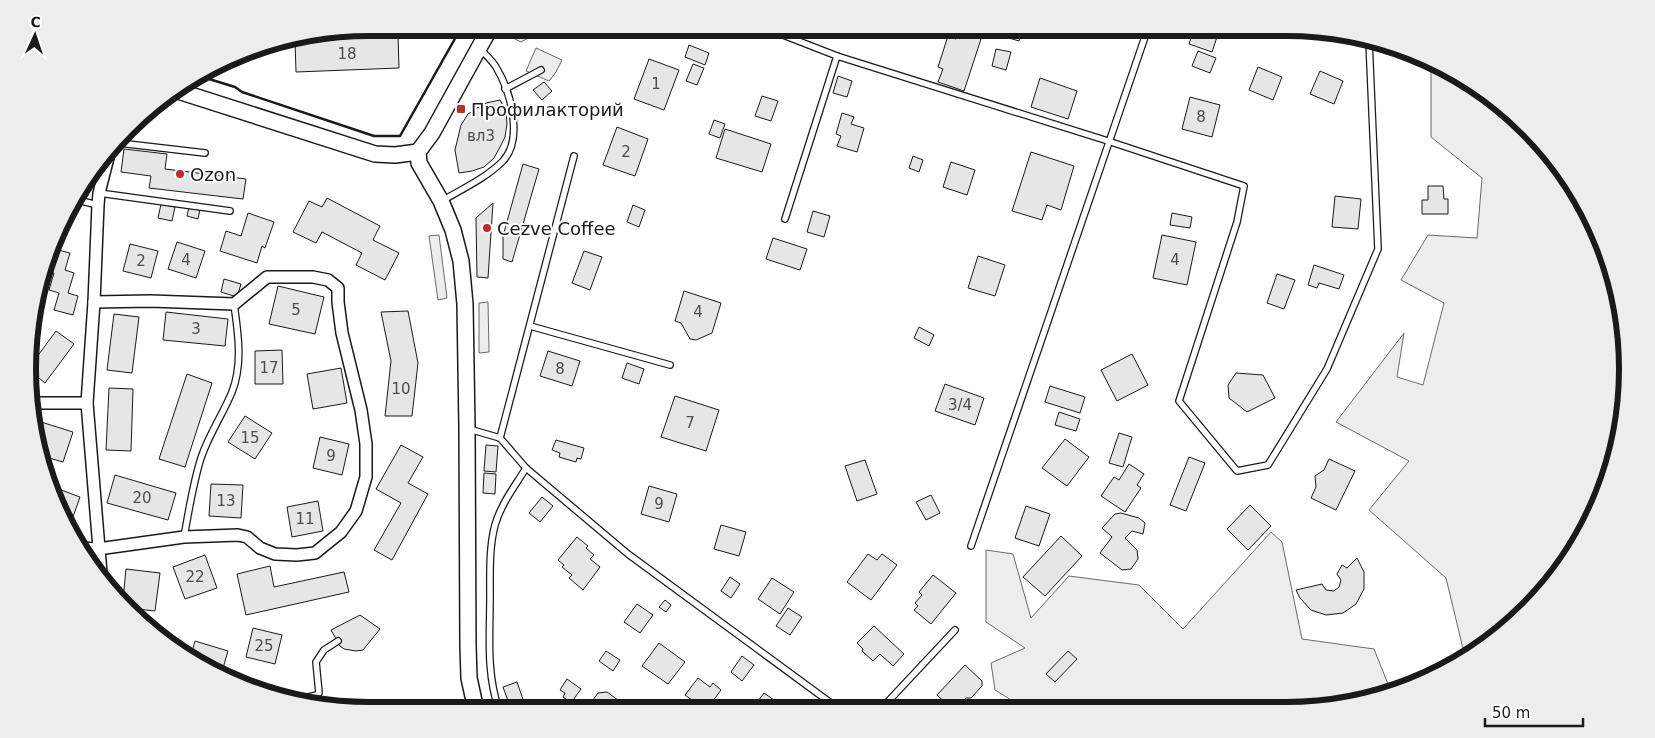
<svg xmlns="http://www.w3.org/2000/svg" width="1655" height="738" viewBox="0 0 1655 738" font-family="'DejaVu Sans',sans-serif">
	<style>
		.built { fill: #ededed; stroke: #6a6a6a }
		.building { fill: #e6e6e6; stroke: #1a1a1a }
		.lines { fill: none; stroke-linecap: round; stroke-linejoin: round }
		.service-casing { stroke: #1a1a1a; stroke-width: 8 }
		.minor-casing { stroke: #1a1a1a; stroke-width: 14 }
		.tertiary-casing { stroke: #1a1a1a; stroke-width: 18 }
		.service { stroke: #fff; stroke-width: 5.5 }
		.minor { stroke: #fff; stroke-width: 11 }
		.tertiary { stroke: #fff; stroke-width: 15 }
		.wall { stroke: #1a1a1a; stroke-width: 2.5 }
		.poi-dot { fill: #c62828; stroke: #fff; stroke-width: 2 }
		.labels { text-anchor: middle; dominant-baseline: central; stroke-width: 4; stroke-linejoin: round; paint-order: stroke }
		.number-label { font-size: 15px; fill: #4d4d4d }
		.poi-label { font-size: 18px; fill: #1a1a1a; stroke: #fff; text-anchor: start }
		.rim { fill: none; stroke: #1a1a1a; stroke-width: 6 }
	</style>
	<rect width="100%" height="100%" fill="#fff"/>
	<g class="built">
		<polygon points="511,28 531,28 528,38 521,42 513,38 509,31"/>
		<polygon points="536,48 562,60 556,72 549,81 526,71"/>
		<polygon points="1431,61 1457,73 1511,112 1557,161 1592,218 1616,281 1627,347 1625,414 1609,479 1570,559 1511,626 1465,657 1446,578 1369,510 1409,461 1336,422 1404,333 1397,377 1423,385 1444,303 1401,280 1428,235 1477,238 1482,178 1431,137"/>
		<polygon points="439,235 447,298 438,300 429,236"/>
		<polygon points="488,302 489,352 479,353 479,303"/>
		<polygon points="1271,532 1282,542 1302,639 1374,649 1390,689 1417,681 1331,708 1024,708 995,690 991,663 1025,648 986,622 986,550 1013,554 1031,618 1069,576 1139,585 1183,629"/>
	</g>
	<g class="building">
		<polygon points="1001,28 1023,28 1019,41 999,35"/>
		<polygon points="362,29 362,36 398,35 399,68 296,72 295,40 325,38 325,35"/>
		<polygon points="1194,29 1217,37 1212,52 1189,44"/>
		<polygon points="959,32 981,39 964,91 938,82 943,69 938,67 948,36 956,39"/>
		<polygon points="689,45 709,53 705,65 685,57"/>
		<polygon points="996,49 1011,52 1006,70 992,66"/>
		<polygon points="1198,51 1216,58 1210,73 1192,66"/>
		<polygon points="649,59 679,70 664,110 634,99"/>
		<polygon points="693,64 704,68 697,85 686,81"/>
		<polygon points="1258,67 1282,77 1273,100 1249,90"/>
		<polygon points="1320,71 1343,81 1334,104 1310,94"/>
		<polygon points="838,76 852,81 847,97 833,93"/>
		<polygon points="1040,78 1077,91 1068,119 1031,107"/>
		<polygon points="544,82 552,91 542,100 533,90"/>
		<polygon points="762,96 778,101 771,121 755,116"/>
		<polygon points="1190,97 1220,105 1212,137 1182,129"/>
		<polygon points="500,100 506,111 507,124 505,137 500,147 494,158 484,167 472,171 459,173 455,150 461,125 468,114 477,108 486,103"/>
		<polygon points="842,113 854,117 851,124 864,128 857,152 837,146 841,136 836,134"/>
		<polygon points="714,120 725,124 720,138 709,134"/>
		<polygon points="617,127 648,139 635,176 603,165"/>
		<polygon points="725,129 771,144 762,172 716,158"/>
		<polygon points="124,149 167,154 165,169 246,179 243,199 149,188 151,176 121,172"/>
		<polygon points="1031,152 1074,166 1061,210 1047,205 1042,220 1012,211"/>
		<polygon points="913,156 923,160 919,172 909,168"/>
		<polygon points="951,162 975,170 967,195 943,187"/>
		<polygon points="523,164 539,169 512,262 503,259 503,236"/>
		<polygon points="1428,186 1443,186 1444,199 1448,199 1448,214 1422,214 1422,200 1428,200"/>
		<polygon points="1335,196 1361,199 1358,229 1332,227"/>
		<polygon points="327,198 380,226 373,240 399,253 385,280 356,265 362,253 322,232 316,243 293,232 309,201 322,207"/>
		<polygon points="493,203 488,278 477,277 476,218"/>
		<polygon points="161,204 175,207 172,221 158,218"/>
		<polygon points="633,205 645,210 639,227 627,222"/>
		<polygon points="189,207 200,209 198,219 187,216"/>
		<polygon points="813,211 830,216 824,237 807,232"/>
		<polygon points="248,213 274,222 265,248 262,246 257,263 220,251 226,231 241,236"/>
		<polygon points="1172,213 1192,217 1190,228 1170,225"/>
		<polygon points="1162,235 1196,242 1187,285 1153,278"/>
		<polygon points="773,238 807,249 800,270 766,259"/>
		<polygon points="177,242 205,251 196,278 168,269"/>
		<polygon points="130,244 158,251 151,278 123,271"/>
		<polygon points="54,249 70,253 65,270 74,273 68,293 78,296 73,315 54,310 59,293 49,290 54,273 46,271"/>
		<polygon points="584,251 602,257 590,290 572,283"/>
		<polygon points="978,256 1005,265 995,296 968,288"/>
		<polygon points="1314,265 1344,275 1339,289 1319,283 1317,288 1308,285"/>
		<polygon points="1277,274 1295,280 1284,309 1267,303"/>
		<polygon points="224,279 241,284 237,297 221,292"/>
		<polygon points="278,286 324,297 315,334 269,324"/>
		<polygon points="684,291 721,303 712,333 696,340 690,339 681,323 675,321"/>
		<polygon points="408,311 418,363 412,416 385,416 391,361 381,312"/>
		<polygon points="166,312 228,319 225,346 163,340"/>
		<polygon points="114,314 139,317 132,373 107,370"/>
		<polygon points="919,327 934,335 929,346 914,338"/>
		<polygon points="56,331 74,344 45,383 28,369"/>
		<polygon points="282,350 283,384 255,384 255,351"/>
		<polygon points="548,351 580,361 572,386 540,376"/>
		<polygon points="1132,354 1148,385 1117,401 1101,370"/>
		<polygon points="627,363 644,369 639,384 622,378"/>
		<polygon points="341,368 347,403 313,409 307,374"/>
		<polygon points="1236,373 1263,375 1275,398 1247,412 1229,398 1228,385"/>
		<polygon points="187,374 212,383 185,467 159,459"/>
		<polygon points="945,384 984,398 975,425 935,411"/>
		<polygon points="1050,386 1085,397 1080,413 1045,402"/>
		<polygon points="109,388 133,389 131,451 106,450"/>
		<polygon points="675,396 719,410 706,451 661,437"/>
		<polygon points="1059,412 1080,419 1076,431 1055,425"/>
		<polygon points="245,416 272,433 255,459 228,442"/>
		<polygon points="41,422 73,432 63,462 42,456 36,440"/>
		<polygon points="1119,433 1132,437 1123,467 1109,463"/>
		<polygon points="320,437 349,444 342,475 313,468"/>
		<polygon points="1065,439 1089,457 1067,486 1042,468"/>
		<polygon points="556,440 584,448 581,459 577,458 576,462 559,457 560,453 552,450"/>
		<polygon points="401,445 423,457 408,483 428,494 392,560 374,550 401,503 376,489"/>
		<polygon points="486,445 498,446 496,472 484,471"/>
		<polygon points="1189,457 1205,463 1186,511 1170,505"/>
		<polygon points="1329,459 1355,471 1336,510 1311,498 1316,487 1315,476 1324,470"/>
		<polygon points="865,460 877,494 857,501 845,466"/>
		<polygon points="1129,464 1144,474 1137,485 1141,488 1125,512 1101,496 1114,477 1119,480"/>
		<polygon points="484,473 496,474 495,494 483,493"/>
		<polygon points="115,475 176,493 168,520 107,503"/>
		<polygon points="211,484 243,485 241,518 209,516"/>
		<polygon points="649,486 677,494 669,522 641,514"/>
		<polygon points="53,487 80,497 69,528"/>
		<polygon points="931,495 940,513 926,520 916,502"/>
		<polygon points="542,497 553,506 540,522 529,513"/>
		<polygon points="318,501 323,531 292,537 287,507"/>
		<polygon points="1250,505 1271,526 1248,550 1227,529"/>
		<polygon points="1026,506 1050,514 1039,546 1015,538"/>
		<polygon points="1121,513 1139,518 1145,523 1143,534 1132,531 1125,538 1137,550 1138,559 1131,569 1122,570 1100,553 1112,537 1102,528 1115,514"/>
		<polygon points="721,525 746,532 739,556 714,549"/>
		<polygon points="1061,536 1082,556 1045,596 1023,577"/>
		<polygon points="577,537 588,546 586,548 594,555 590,559 600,567 583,590 569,578 572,575 562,567 564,565 558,560"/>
		<polygon points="868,554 877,560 882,554 897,565 871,600 847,582"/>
		<polygon points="205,555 217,588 185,599 173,567"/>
		<polygon points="1357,558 1364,572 1364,589 1356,604 1343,613 1326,615 1311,610 1300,598 1296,590 1322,584 1326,590 1334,591 1339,587 1341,580 1337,574 1342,565 1347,568"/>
		<polygon points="270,566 274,587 344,572 349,592 246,615 237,574"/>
		<polygon points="126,569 160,573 155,611 129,608 123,600"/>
		<polygon points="933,575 956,593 931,624 914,610 918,606 915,603 922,595 919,592"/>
		<polygon points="730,577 740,584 731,598 721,591"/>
		<polygon points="772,578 794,592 780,614 758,599"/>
		<polygon points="665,600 671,605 666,612 659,607"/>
		<polygon points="637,604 653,615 640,633 624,622"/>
		<polygon points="788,608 802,617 790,635 776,626"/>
		<polygon points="360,615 380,629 363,650 356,651 344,649 340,646 331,630"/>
		<polygon points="874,626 904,654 893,666 880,654 873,661 862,651 863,649 857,643"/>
		<polygon points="253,628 282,635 275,664 246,657"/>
		<polygon points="195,641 228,651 221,675 199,665 190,659"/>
		<polygon points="659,643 685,662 668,684 642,666"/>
		<polygon points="606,651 620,660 613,671 599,661"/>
		<polygon points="1068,651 1077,659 1055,682 1046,674"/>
		<polygon points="742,656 754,665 742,681 731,672"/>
		<polygon points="965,665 982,681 982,686 971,698 966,698 956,709 952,709 937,695"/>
		<polygon points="698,678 710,687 713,683 721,690 707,709 704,709 685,695"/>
		<polygon points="567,679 581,689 571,703 563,697 565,693 560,690"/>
		<polygon points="517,682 525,705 511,709 503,687"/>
		<polygon points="607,692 630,709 630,710 597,710 593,707 593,700 598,693"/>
		<polygon points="764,693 787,709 752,709"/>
	</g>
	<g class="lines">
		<g class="service-casing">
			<g id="service">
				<polyline points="465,28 484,38"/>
				<polyline points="765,28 837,56"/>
				<polyline points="505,89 541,70"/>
				<polyline points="119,143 205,153"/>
				<polyline points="99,193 230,211"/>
				<polyline points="73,199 98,205"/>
				<path d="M442,201c20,-12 44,-23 61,-40 21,-23 7,-71 -7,-94 -4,-7 -11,-12 -15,-18"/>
				<polyline points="785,219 837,56 1108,141 1244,186 1237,222 1179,401 1237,471 1268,465 1327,369 1378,249 1369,41"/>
				<polyline points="530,326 670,365"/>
				<polyline points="469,429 500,438 526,468 628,554 839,709"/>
				<polyline points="500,438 574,156"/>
				<path d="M184,537c5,-27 9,-54 17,-79 8,-24 22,-44 31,-66 11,-28 6,-59 2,-88"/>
				<polyline points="971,546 1148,28"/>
				<polyline points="300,699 317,695 319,693 316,662 324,650 338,641"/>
				<polyline points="881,709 955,630"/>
				<path d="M499,710c-13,-37 -9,-75 -9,-113 0,-23 -1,-50 5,-72 6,-21 20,-39 31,-57"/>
			</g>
		</g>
		<g class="minor-casing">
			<g id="minor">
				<polyline points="31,403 87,403"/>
				<polyline points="80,548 98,549 184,537 238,535 247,537 260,548 275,554 297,555 315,553 341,532 356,511 366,477 366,444 361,410 342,333 338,302 338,288 328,280 313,277 267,277 234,304 151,301 94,302"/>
				<polyline points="101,573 87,403 94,302 98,205 99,193 109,154"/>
			</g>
		</g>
		<g class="tertiary-casing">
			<g id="tertiary">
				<polyline points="175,90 375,154 395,155 418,152"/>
				<polyline points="476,710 469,678 468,646 467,428 465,304 461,261 453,230 441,201 419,163 418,152 432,133 490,28"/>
			</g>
		</g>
		<use href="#service" class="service"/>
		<use href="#minor" class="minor"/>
		<use href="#tertiary" class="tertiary"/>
		<polyline class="wall" points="196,75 235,87 242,92 374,136 400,136 461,28"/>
	</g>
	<g class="poi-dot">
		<rect x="456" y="104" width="10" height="10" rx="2.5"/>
		<circle cx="180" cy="174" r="5"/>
		<circle cx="487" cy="228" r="5"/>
	</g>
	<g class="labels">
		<g class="number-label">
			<text x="347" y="54">18</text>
			<text x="656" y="84">1</text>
			<text x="1201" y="117">8</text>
			<text x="481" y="136">вл3</text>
			<text x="626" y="152">2</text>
			<text x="186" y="260">4</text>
			<text x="1175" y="260">4</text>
			<text x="141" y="261">2</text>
			<text x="296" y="310">5</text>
			<text x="698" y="312">4</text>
			<text x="196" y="329">3</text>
			<text x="269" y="368">17</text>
			<text x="560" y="369">8</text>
			<text x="401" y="389">10</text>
			<text x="960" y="405">3/4</text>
			<text x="690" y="423">7</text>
			<text x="250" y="438">15</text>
			<text x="331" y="456">9</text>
			<text x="142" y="498">20</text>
			<text x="226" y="501">13</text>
			<text x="659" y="504">9</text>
			<text x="305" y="519">11</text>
			<text x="195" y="577">22</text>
			<text x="264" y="646">25</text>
		</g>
		<g class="poi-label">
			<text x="471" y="109">Профилакторий</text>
			<text x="190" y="174">Ozon</text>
			<text x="497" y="228">Cezve Coffee</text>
		</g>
	</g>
	<path d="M0 0H1655V738H0ZM369 36H1286A333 333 0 0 1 1619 369V369A333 333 0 0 1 1286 702H369A333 333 0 0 1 36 369V369A333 333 0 0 1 369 36Z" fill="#ededed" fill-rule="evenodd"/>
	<path class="rim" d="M369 36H1286A333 333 0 0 1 1619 369V369A333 333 0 0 1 1286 702H369A333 333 0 0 1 36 369V369A333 333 0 0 1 369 36Z"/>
	<g transform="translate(35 35) rotate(3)" stroke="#ffffff" stroke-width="4" paint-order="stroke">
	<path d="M0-4L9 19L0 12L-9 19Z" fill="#1a1a1a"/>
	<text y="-8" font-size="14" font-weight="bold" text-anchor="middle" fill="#1a1a1a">С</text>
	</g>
	<path d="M1485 718v8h98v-8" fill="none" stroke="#1a1a1a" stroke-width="2.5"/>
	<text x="1492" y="718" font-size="15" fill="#1a1a1a" stroke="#ffffff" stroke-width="4" paint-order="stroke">50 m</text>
</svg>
